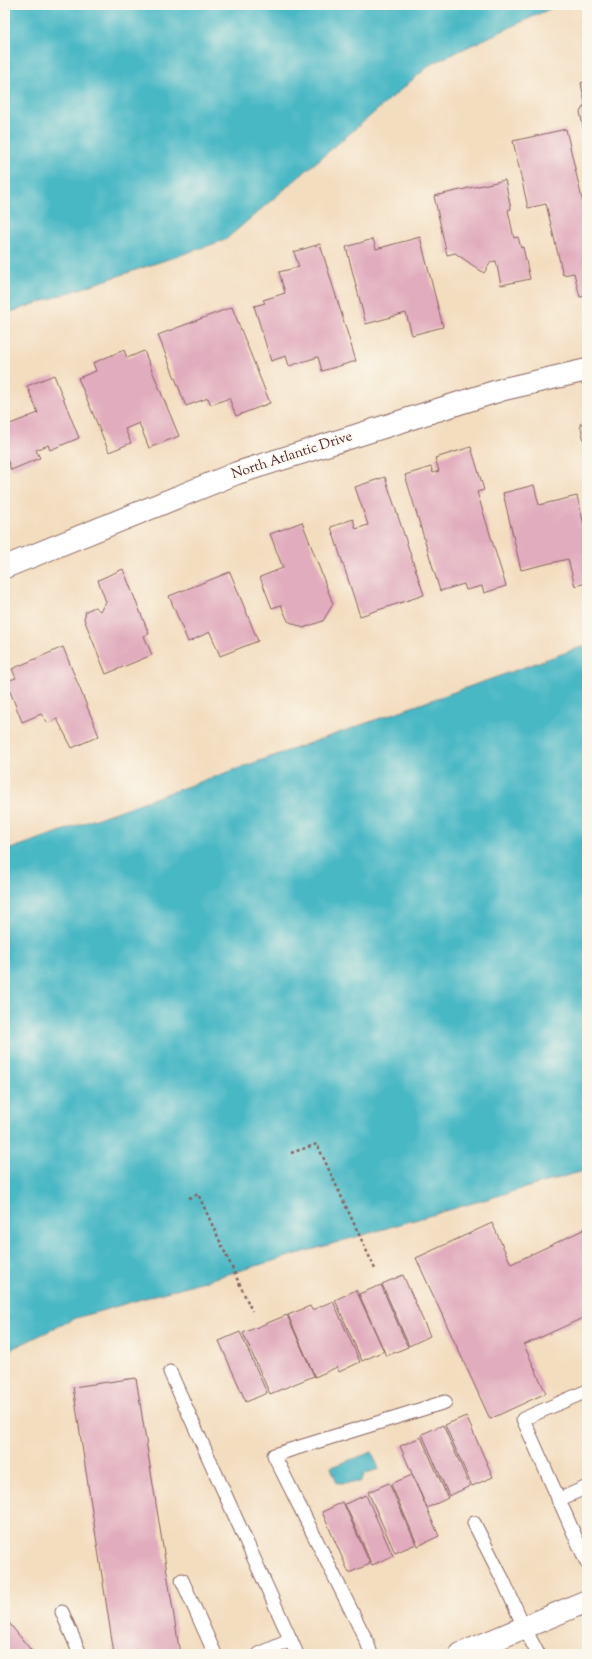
<svg xmlns="http://www.w3.org/2000/svg" width="592" height="1659" viewBox="0 0 592 1659" font-family="'Sorts Mill Goudy',serif">
	<style>
		.water { fill: #4ab8c5; stroke: #4a6c78 }
		.building { fill: #e1acbd }
		.lines { fill: none; stroke-linecap: round; stroke-linejoin: round }
		.lane-casing { stroke: #85625f; stroke-width: 15 }
		.street-casing { stroke: #85625f; stroke-width: 24 }
		.secondary-casing { stroke: #85625f; stroke-width: 24 }
		.path { stroke: #85625f; stroke-width: 2.5; stroke-dasharray: 3 3; stroke-linecap: butt }
		.lane { stroke: #fff; stroke-width: 13 }
		.street { stroke: #fff; stroke-width: 22 }
		.secondary { stroke: #fff; stroke-width: 22 }
		.labels { text-anchor: middle; dominant-baseline: central; stroke-width: 3.5; stroke-linejoin: round; paint-order: stroke }
		.street-label { font-size: 14px; fill: #4a1f2b; stroke: #fbf7ec }
	</style>
	<rect width="100%" height="100%" fill="#fbf7ec"/>
	<filter id="ink" filterUnits="userSpaceOnUse"><feTurbulence type="fractalNoise" baseFrequency=".025" numOctaves="2"/><feDisplacementMap in="SourceGraphic" scale="8" xChannelSelector="R" yChannelSelector="G"/><feConvolveMatrix kernelMatrix="1 2 1 2 8 2 1 2 1" color-interpolation-filters="sRGB"/></filter>
	<filter id="wash" filterUnits="userSpaceOnUse"><feTurbulence type="fractalNoise" baseFrequency=".012" numOctaves="4" result="noise"/><feDisplacementMap in="SourceGraphic" scale="16" xChannelSelector="R" yChannelSelector="G"/><feGaussianBlur stdDeviation="0.9" result="paint"/><feColorMatrix in="noise" values="0 0 0 0 0 0 0 0 0 0 0 0 0 0 0 0 0 1.4 0 .05"/><feComposite in="paint" operator="in"/></filter>
	<g filter="url(#wash)">
		<rect width="100%" height="100%" fill="#f3ddbf"/>
		<g class="water">
			<polygon points="5,5 558,5 431,64 225,240 5,314"/>
			<polygon points="587,645 587,1170 76,1318 5,1352 5,851"/>
			<polygon points="372,1452 379,1469 366,1473 360,1482 337,1483 331,1467"/>
		</g>
		<g id="blocks">
			<g class="building">
				<polygon points="587,81 587,141 586,141 580,112 585,104 581,83"/>
				<polygon points="566,129 587,221 587,296 580,297 574,273 563,275 546,204 528,208 513,141"/>
				<polygon points="505,180 511,209 508,210 514,238 518,237 521,248 523,247 530,279 501,285 496,261 491,262 484,273 455,253 447,255 434,196"/>
				<polygon points="420,237 443,327 412,335 406,313 366,324 346,247 373,239 376,249"/>
				<polygon points="320,244 356,361 322,371 318,357 289,366 286,356 271,361 254,306 265,303 263,300 285,293 279,272 299,267 294,252"/>
				<polygon points="232,307 270,403 236,416 229,398 211,405 208,398 186,406 158,335"/>
				<polygon points="124,350 127,358 144,351 179,436 149,448 139,423 125,429 131,443 109,452 78,378 96,371 93,363"/>
				<polygon points="54,375 79,438 50,450 48,445 36,450 40,458 11,470 5,454 5,426 38,413 27,386"/>
				<polygon points="587,423 587,466 586,466 583,450 586,449 580,424"/>
				<polygon points="471,447 484,490 477,492 506,586 484,593 482,586 466,590 464,584 440,591 405,475 431,467 433,473 439,471 435,458"/>
				<polygon points="385,477 424,595 360,616 331,527 353,519 356,529 368,525 355,487"/>
				<polygon points="534,485 539,505 577,496 587,537 587,583 575,586 568,559 521,570 503,493"/>
				<polygon points="302,522 333,604 323,621 303,628 288,621 281,605 272,608 260,577 283,568 270,534"/>
				<polygon points="123,569 149,634 144,636 152,655 106,674 84,619 86,611 95,607 100,611 106,602 98,580"/>
				<polygon points="230,572 258,641 220,656 210,632 188,642 169,596"/>
				<polygon points="63,647 99,736 72,748 57,719 48,723 41,714 22,722 6,681 16,678 12,669"/>
				<polygon points="492,1223 511,1264 587,1228 587,1316 524,1345 546,1393 490,1419 416,1258"/>
				<polygon points="403,1275 430,1336 409,1346 382,1284"/>
				<polygon points="381,1285 408,1347 386,1356 359,1294"/>
				<polygon points="356,1290 384,1351 362,1361 335,1300"/>
				<polygon points="333,1301 360,1362 339,1372 337,1367 315,1377 288,1315 310,1306 312,1310"/>
				<polygon points="287,1315 314,1376 270,1394 243,1333"/>
				<polygon points="240,1332 267,1393 246,1402 219,1341"/>
				<polygon points="136,1378 180,1654 114,1654 73,1387"/>
				<polygon points="466,1416 493,1477 472,1486 445,1425"/>
				<polygon points="443,1425 470,1486 449,1496 422,1434"/>
				<polygon points="421,1437 448,1498 427,1508 400,1446"/>
				<polygon points="412,1475 439,1536 418,1546 391,1484"/>
				<polygon points="389,1483 416,1544 395,1553 368,1492"/>
				<polygon points="366,1495 393,1556 372,1565 345,1504"/>
				<polygon points="343,1502 370,1564 349,1573 322,1512"/>
				<polygon points="5,1618 34,1654 5,1654"/>
			</g>
		</g>
	</g>
	<g filter="url(#ink)">
		<use href="#blocks" fill-opacity="0" stroke="#85625f" stroke-width="1"/>
		<g class="lines">
			<g class="lane-casing">
				<g id="lane">
					<polyline points="170,1372 297,1654"/>
					<polyline points="587,1391 523,1419 587,1563"/>
					<polyline points="558,1500 587,1487"/>
					<polyline points="474,1523 504,1582 524,1627 538,1654"/>
					<polyline points="182,1580 215,1654"/>
					<polyline points="62,1612 80,1654"/>
					<polyline points="259,1654 291,1640"/>
					<polyline points="371,1654 367,1642 274,1455 445,1402"/>
				</g>
			</g>
			<g class="street-casing">
				<polyline id="street" points="5,567 237,473 504,389 587,370"/>
			</g>
			<g class="secondary-casing">
				<polyline id="secondary" points="461,1654 587,1601"/>
			</g>
			<g class="path">
				<polyline points="291,1153 317,1144 375,1269"/>
				<polyline points="189,1198 198,1194 252,1311"/>
			</g>
			<use href="#lane" class="lane"/>
			<use href="#street" class="street"/>
			<use href="#secondary" class="secondary"/>
		</g>
	</g>
	<g class="labels">
		<g class="street-label">
			<text transform="translate(292 456) rotate(-18)">North Atlantic Drive</text>
		</g>
	</g>
	<rect width="592" height="1659" fill="none" stroke="#fbf7ec" stroke-width="20"/>
</svg>
